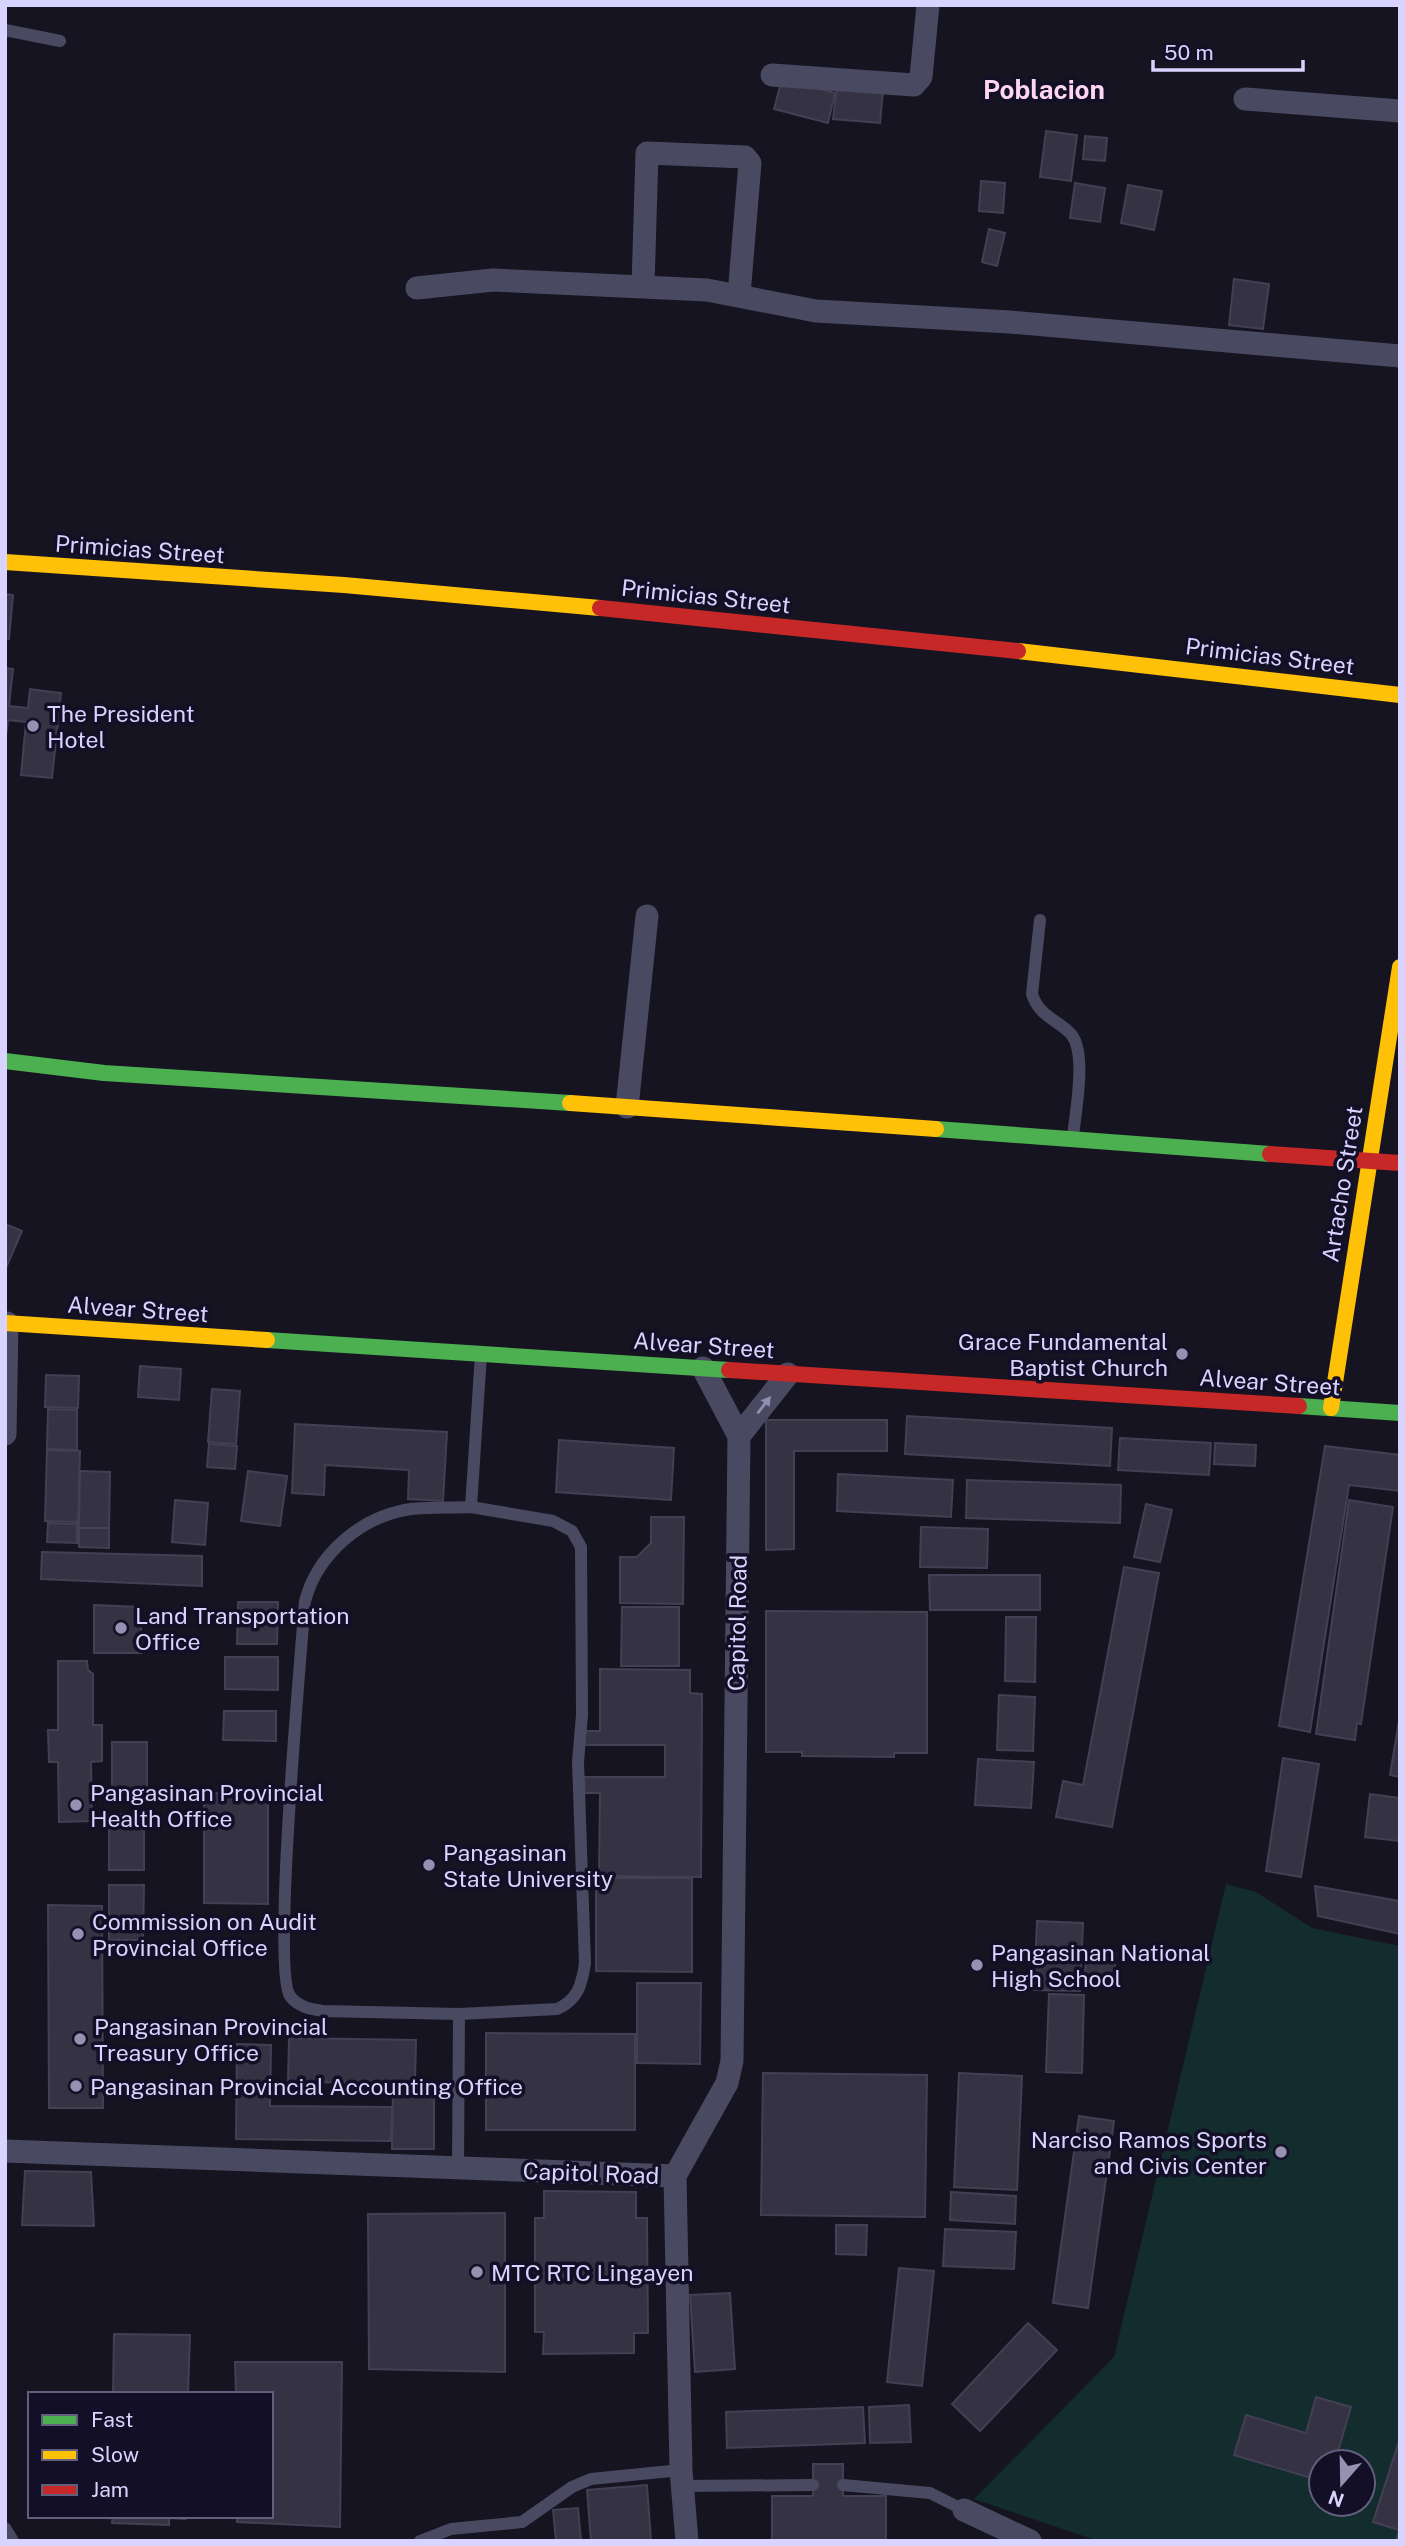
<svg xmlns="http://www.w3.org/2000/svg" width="1405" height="2546" viewBox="0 0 1405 2546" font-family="'Public Sans',sans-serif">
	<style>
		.green { fill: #132c2d; fill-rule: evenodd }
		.building { fill: #343243; stroke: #433f54; stroke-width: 2 }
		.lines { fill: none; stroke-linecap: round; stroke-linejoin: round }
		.lane { stroke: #4a4962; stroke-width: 12 }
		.street { stroke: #4a4962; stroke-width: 23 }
		.fast { stroke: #4caf50; stroke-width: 16 }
		.slow { stroke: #ffc107; stroke-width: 16 }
		.jam { stroke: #c62828; stroke-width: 16 }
		.oneway { fill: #928eb0 }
		.poi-dot { fill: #9591b1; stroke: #130f26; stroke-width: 2.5 }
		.labels { text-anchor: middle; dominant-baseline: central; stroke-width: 7; stroke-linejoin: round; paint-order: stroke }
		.street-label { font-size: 23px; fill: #d9d4ff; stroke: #130f26 }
		.poi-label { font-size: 23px; fill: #d9d4ff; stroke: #130f26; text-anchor: start }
		.quarter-label { font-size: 26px; font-weight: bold; fill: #ffd6f0; stroke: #130f26 }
	</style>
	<rect width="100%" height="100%" fill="#161421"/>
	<path class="green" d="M1226,1884l30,8 56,36 88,18v595h-302l-124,-42 140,-142zM1321,2462h42v42h-42z"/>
	<g class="building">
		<polygon points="782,79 835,93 828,123 774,109"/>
		<polygon points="837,87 883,91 880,123 833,119"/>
		<polygon points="1046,131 1077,135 1071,181 1040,177"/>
		<polygon points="1085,136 1107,138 1105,161 1083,159"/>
		<polygon points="981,181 1005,183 1003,213 979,211"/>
		<polygon points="1075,183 1105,188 1100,222 1070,218"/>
		<polygon points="1128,185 1162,191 1154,230 1121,223"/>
		<polygon points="989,229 1005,233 997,266 982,262"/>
		<polygon points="1234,279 1269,284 1263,329 1229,325"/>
		<polygon points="5,594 13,595 9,639 5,638"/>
		<polygon points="5,668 13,669 9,706 28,708 30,689 61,693 52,778 21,775 26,722 8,720 5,744"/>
		<polygon points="5,1224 22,1231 5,1270"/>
		<polygon points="140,1366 181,1369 179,1400 138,1397"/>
		<polygon points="46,1375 79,1376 78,1408 45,1407"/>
		<polygon points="212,1389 240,1391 236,1444 208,1442"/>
		<polygon points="48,1409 77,1410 77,1450 47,1449"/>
		<polygon points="907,1416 1112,1428 1110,1466 905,1454"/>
		<polygon points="766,1420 887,1420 887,1451 794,1451 794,1549 766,1550"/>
		<polygon points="295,1424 447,1432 443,1501 408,1499 409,1470 325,1465 324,1495 292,1493"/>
		<polygon points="1120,1438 1211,1443 1209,1475 1118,1470"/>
		<polygon points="559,1440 674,1448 671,1500 556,1492"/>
		<polygon points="1215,1443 1256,1445 1255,1466 1214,1464"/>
		<polygon points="209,1444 237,1446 235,1469 207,1467"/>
		<polygon points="1325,1446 1400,1455 1400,1491 1349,1485 1310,1732 1279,1726"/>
		<polygon points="47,1450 80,1451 78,1522 45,1521"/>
		<polygon points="80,1471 110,1472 109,1528 79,1528"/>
		<polygon points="248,1471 287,1476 280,1526 241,1521"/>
		<polygon points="838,1474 953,1480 951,1517 837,1511"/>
		<polygon points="967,1480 1121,1485 1120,1523 966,1518"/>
		<polygon points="175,1500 208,1503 205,1545 172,1542"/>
		<polygon points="1349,1500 1393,1507 1361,1724 1357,1723 1355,1740 1316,1734"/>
		<polygon points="1146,1504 1172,1510 1160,1562 1134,1557"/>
		<polygon points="651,1517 684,1517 683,1604 620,1603 620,1557 637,1557 651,1543"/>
		<polygon points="48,1523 77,1524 77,1543 47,1542"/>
		<polygon points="921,1527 988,1529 987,1568 920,1567"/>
		<polygon points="79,1528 109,1528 109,1548 79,1547"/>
		<polygon points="42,1552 202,1556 202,1586 41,1579"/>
		<polygon points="1124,1567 1159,1573 1112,1827 1056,1817 1063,1781 1083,1785"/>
		<polygon points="929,1575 1040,1575 1040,1610 930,1610"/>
		<polygon points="238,1602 278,1602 277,1644 237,1644"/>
		<polygon points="94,1605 140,1607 142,1653 94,1653"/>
		<polygon points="622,1607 679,1607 679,1666 621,1666"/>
		<polygon points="766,1611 927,1612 927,1753 894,1753 894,1757 802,1756 802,1752 766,1752"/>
		<polygon points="1006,1617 1036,1617 1035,1682 1005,1681"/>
		<polygon points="225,1657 278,1657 278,1690 225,1689"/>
		<polygon points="58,1661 87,1661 88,1670 93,1674 93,1725 102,1725 102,1761 91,1762 92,1821 59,1822 58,1762 49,1762 48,1730 58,1730"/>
		<polygon points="600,1669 690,1670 690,1693 702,1694 701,1877 599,1876 600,1793 585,1793 584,1777 665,1777 665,1745 585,1745 585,1731 600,1731"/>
		<polygon points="999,1695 1035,1697 1033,1751 997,1750"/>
		<polygon points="224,1711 276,1711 276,1741 223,1740"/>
		<polygon points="1400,1715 1400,1777 1390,1775"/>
		<rect x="112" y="1742" width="35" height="58"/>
		<polygon points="1283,1758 1319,1764 1301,1877 1266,1871"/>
		<polygon points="978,1759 1034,1762 1031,1808 975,1805"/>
		<polygon points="204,1793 268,1794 268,1904 204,1903"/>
		<polygon points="1370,1794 1400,1798 1399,1841 1365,1837"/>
		<rect x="109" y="1814" width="35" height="56"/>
		<polygon points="596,1878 692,1878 692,1972 596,1971"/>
		<polygon points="109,1885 144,1885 143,1940 109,1940"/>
		<polygon points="1315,1886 1400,1901 1400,1934 1318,1916"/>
		<polygon points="48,1905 102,1906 103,2108 49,2108"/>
		<polygon points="1037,1921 1083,1923 1080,1991 1034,1990"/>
		<polygon points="1087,1951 1116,1953 1113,1988 1084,1985"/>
		<polygon points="637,1983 701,1983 700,2064 637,2063"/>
		<polygon points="1049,1994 1084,1995 1082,2073 1046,2072"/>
		<polygon points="486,2033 635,2034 635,2130 486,2130"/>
		<polygon points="289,2038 416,2040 415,2083 288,2082"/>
		<polygon points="237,2044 271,2045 270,2106 392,2107 391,2141 236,2139"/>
		<polygon points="763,2073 927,2075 925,2217 761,2215"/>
		<polygon points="959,2073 1022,2076 1017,2190 954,2187"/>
		<polygon points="393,2085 434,2086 434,2149 392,2149"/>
		<polygon points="1079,2116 1114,2121 1088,2308 1053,2303"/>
		<polygon points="25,2171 91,2172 94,2226 22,2225"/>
		<polygon points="544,2191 636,2192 636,2218 647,2218 648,2333 634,2333 634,2353 543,2354 544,2332 535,2332 535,2218 544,2218"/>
		<polygon points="951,2192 1016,2196 1015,2224 950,2220"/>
		<polygon points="505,2213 505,2372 369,2369 368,2214"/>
		<polygon points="836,2225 867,2225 866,2255 836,2254"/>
		<polygon points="945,2229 1016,2232 1014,2269 943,2266"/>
		<polygon points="899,2268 934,2271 922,2386 887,2382"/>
		<polygon points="730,2293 735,2369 695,2372 690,2295"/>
		<polygon points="1028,2323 1057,2350 980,2431 952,2404"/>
		<polygon points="114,2334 190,2335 188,2394 113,2394"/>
		<polygon points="235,2362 342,2362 340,2527 237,2522 237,2516 271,2516 271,2394 236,2394"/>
		<polygon points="1316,2397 1351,2407 1335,2462 1321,2462 1321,2481 1234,2455 1246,2415 1306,2433"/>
		<polygon points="909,2405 911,2442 870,2443 869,2407"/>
		<polygon points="863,2407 865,2443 727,2448 726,2412"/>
		<polygon points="1400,2438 1400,2541 1396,2541 1399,2530 1373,2522"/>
		<polygon points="813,2464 843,2464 843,2496 886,2496 886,2541 772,2541 772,2496 813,2496"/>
		<polygon points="647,2485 651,2541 591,2541 587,2490"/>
		<polygon points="578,2508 581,2541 556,2541 553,2510"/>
		<polygon points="104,2516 185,2516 185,2519 169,2518 169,2525 112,2523 113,2516"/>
	</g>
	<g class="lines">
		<g class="lane">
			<polyline points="5,30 60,41"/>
			<path d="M1040,920l-8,74c7,22 24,25 38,39 18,18 5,80 3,104"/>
			<path d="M471,1507l82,14 19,10 9,16 1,168 -4,47 7,201c-3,21 -7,37 -28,46l-98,5 -136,-3c-12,-2 -25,-4 -33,-15 -18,-26 11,-343 15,-395 13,-48 57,-85 106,-92 19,-2 41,-1 60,-2z"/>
			<polyline points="471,1507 481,1354"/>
			<polyline points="458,2168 459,2014"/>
			<polyline points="843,2485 930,2493 964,2510"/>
			<polyline points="682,2486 813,2485"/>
			<polyline points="5,2528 13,2541"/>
			<polyline points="420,2541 451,2529 522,2522 572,2487 591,2479 681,2470"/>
		</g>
		<g class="street">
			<polyline points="772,75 914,85 921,77 928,5"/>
			<polyline points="1245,99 1400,111"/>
			<polyline points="643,286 647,153 745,157 750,163 739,295"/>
			<polyline points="417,288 493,280 707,290 816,311 1010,322 1400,356"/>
			<polyline points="627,1107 647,916"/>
			<polyline points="5,1434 7,1323"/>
			<polyline points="739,1436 788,1374"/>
			<polyline points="5,2151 675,2176"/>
			<polyline points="675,2176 727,2083 732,2061 739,1436 703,1368"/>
			<polyline points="675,2176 681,2470 687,2541"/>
			<polyline points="964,2510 1030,2541"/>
		</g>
		<g class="fast">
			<polyline points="5,1061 104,1073 570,1103"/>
			<polyline points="936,1129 1270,1154"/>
			<polyline points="267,1340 729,1370"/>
			<polyline points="1299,1406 1400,1413"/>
		</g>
		<g class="slow">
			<polyline points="5,562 344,585 600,608"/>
			<polyline points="1018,651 1400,695"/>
			<polyline points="570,1103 936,1129"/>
			<polyline points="5,1323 267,1340"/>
			<polyline points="1331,1408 1400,967"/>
		</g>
		<g class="jam">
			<polyline points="600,608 1018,651"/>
			<polyline points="1270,1154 1400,1163"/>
			<polyline points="729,1370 1299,1406"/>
		</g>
	</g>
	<defs><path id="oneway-solid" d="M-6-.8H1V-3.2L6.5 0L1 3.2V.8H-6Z" transform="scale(1.75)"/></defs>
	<use class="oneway" href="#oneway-solid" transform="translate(764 1405) rotate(-52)"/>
	<g class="poi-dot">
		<circle cx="33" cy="726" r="7"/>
		<circle cx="1182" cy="1354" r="7"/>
		<circle cx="121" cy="1628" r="7"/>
		<circle cx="76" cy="1805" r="7"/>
		<circle cx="429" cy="1865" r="7"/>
		<circle cx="78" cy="1934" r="7"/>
		<circle cx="977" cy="1965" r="7"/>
		<circle cx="80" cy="2039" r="7"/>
		<circle cx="76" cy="2086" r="7"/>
		<circle cx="1281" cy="2152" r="7"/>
		<circle cx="477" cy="2272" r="7"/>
	</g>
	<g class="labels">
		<g class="street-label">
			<text transform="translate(140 549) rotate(4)">Primicias Street</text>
			<text transform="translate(706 596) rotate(6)">Primicias Street</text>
			<text transform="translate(1270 656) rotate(7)">Primicias Street</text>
			<text transform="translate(1342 1184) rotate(-81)">Artacho Street</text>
			<text transform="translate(138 1309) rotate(4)">Alvear Street</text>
			<text transform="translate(704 1345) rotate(4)">Alvear Street</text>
			<text transform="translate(1270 1382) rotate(4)">Alvear Street</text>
			<text transform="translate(737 1623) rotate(-89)">Capitol Road</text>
			<text transform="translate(591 2173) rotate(2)">Capitol Road</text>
		</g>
		<g class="poi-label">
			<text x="47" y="713">The President<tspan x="47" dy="26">Hotel</tspan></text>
			<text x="1168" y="1341" text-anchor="end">Grace Fundamental<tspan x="1168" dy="26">Baptist Church</tspan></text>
			<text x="135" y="1615">Land Transportation<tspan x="135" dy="26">Office</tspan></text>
			<text x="90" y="1792">Pangasinan Provincial<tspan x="90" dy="26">Health Office</tspan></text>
			<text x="443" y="1852">Pangasinan<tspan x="443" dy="26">State University</tspan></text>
			<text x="92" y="1921">Commission on Audit<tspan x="92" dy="26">Provincial Office</tspan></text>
			<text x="991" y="1952">Pangasinan National<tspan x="991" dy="26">High School</tspan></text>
			<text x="94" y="2026">Pangasinan Provincial<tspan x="94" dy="26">Treasury Office</tspan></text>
			<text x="90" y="2086">Pangasinan Provincial Accounting Office</text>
			<text x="1267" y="2139" text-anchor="end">Narciso Ramos Sports<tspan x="1267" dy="26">and Civis Center</tspan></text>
			<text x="491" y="2272">MTC RTC Lingayen</text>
		</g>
		<g class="quarter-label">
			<text x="1044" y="89">Poblacion</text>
		</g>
	</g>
	<rect width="1405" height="2546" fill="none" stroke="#d9d4ff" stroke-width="14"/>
	<rect x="28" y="2392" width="245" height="126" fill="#130f26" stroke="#625e7d" stroke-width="2"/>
	<rect x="42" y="2415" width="35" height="10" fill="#4caf50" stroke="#625e7d" stroke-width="2"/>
	<text x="91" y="2427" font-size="21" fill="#d9d4ff">Fast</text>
	<rect x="42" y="2450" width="35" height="10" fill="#ffc107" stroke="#625e7d" stroke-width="2"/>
	<text x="91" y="2462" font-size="21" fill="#d9d4ff">Slow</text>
	<rect x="42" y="2485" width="35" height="10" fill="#c62828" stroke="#625e7d" stroke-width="2"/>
	<text x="91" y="2497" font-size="21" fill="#d9d4ff">Jam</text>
	<g transform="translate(1342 2483) rotate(200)"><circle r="33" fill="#130f26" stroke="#625e7d" stroke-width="2"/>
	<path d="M0-5L12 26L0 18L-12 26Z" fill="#9591b1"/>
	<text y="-10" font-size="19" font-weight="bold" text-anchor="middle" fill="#d9d4ff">N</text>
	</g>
	<path d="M1153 60v10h150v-10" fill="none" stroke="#d9d4ff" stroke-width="3.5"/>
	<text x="1164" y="60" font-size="21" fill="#d9d4ff" stroke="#130f26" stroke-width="5" paint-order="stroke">50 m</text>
</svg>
